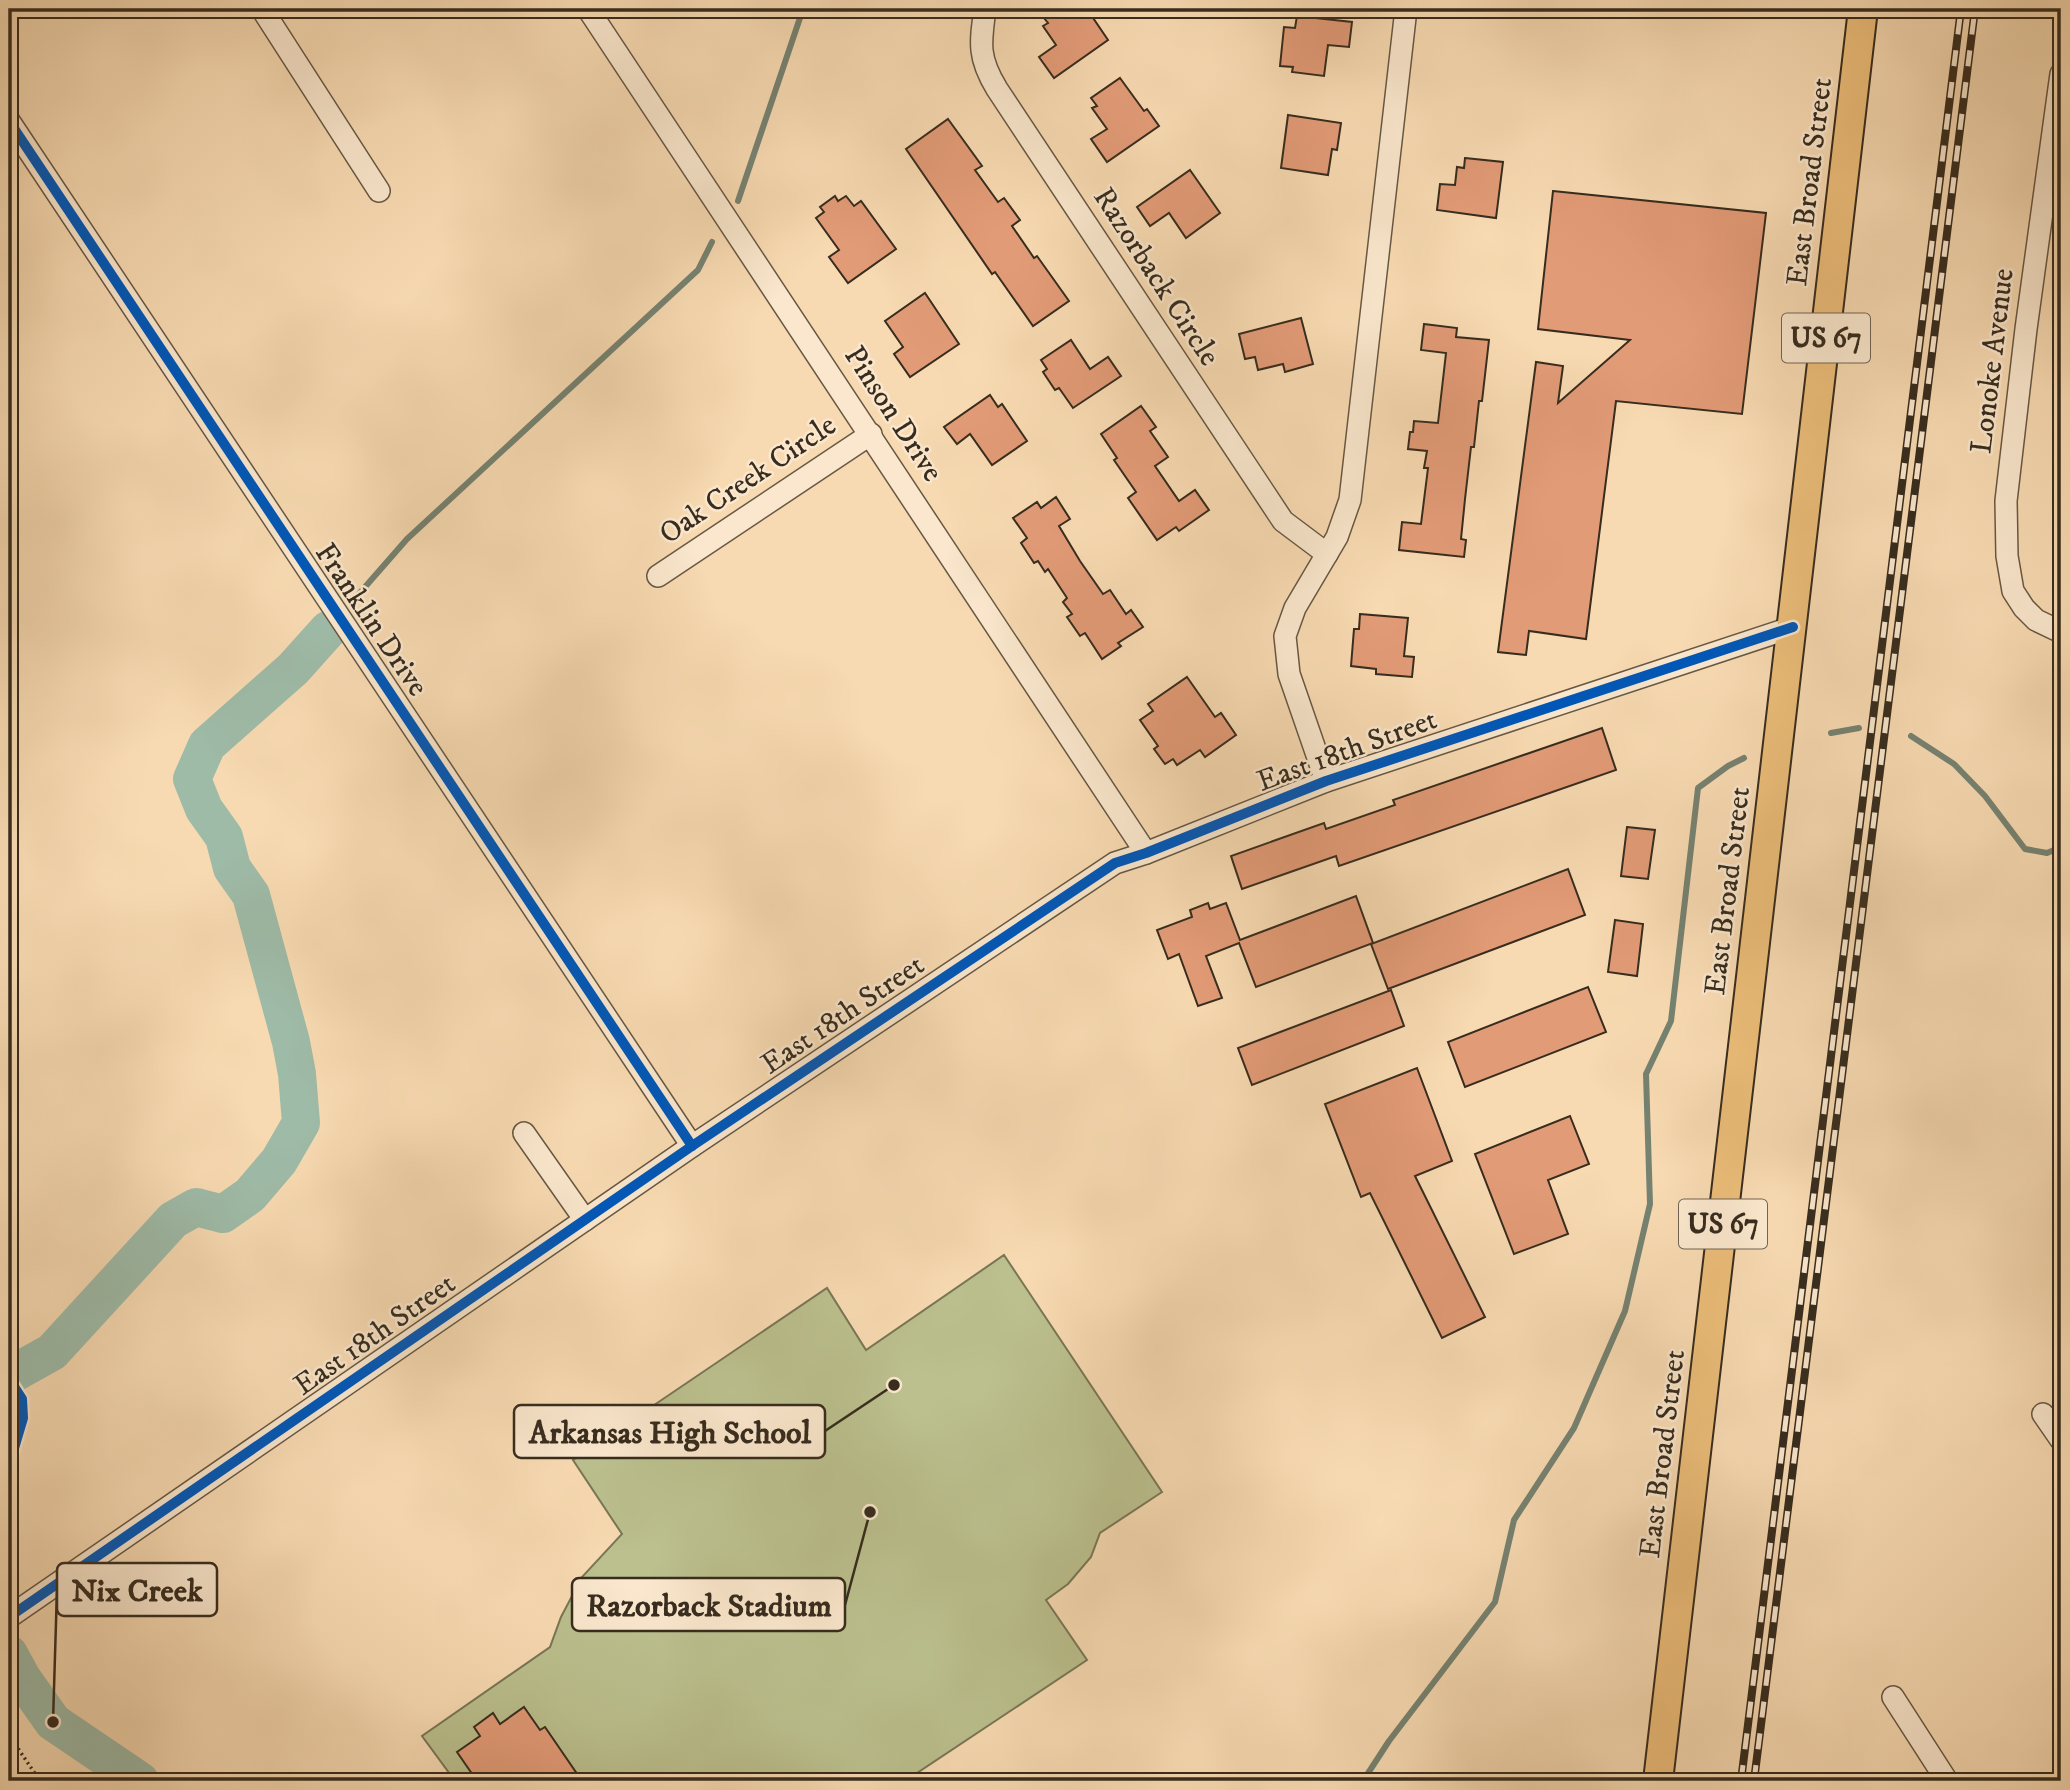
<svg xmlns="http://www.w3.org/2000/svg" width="2070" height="1790" viewBox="0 0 2070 1790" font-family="'IM FELL DW Pica',serif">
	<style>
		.green { fill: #bbc08e; stroke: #797656; stroke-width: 2 }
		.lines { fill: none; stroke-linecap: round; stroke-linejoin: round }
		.stream { stroke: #758271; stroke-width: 6 }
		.river { stroke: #9ebba8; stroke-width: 38 }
		.building { fill: #e29b77; stroke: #372c1e; stroke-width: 2 }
		.minor-casing { stroke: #675843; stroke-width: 24 }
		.major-casing { stroke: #372c1e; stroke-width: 32 }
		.path { stroke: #372c1e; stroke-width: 3.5; stroke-dasharray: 2 3.5; stroke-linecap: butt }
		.minor { stroke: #fae7cd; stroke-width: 21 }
		.major { stroke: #ecbd79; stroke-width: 28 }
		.rail-casing { stroke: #372c1e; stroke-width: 8 }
		.rail { stroke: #fae7cd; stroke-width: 5; stroke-dasharray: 16; stroke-linecap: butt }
		.cycleway-casing { stroke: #fae7cd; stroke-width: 15 }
		.cycleway { stroke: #0057b8; stroke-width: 10 }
		.labels { text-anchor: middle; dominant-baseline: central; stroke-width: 5; stroke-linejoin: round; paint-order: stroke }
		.shield { fill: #fae7cd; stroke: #726452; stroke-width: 2 }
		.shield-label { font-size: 28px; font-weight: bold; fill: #372c1e }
		.street-label { font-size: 30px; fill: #372c1e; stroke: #fae7cd }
		.leader { fill: none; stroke: #372c1e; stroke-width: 2.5 }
		.callout-dot { fill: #372c1e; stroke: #fae7cd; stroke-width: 2.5 }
		.callout { fill: #fae7cd; stroke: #372c1e; stroke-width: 2.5 }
		.callout-label { font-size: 32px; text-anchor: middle; font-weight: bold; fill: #372c1e }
	</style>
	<rect width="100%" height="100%" fill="#f8dab2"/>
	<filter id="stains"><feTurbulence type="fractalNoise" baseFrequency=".00286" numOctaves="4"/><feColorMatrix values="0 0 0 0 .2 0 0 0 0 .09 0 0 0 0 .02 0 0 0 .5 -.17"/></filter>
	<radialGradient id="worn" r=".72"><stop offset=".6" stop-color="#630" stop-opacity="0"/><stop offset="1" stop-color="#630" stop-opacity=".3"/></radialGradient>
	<polygon class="green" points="1004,1255 1162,1492 1100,1533 1091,1557 1068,1584 1046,1600 1087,1660 905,1781 455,1781 422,1736 550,1647 561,1617 582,1577 622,1534 573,1460 827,1288 866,1350"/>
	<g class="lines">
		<g class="stream">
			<polyline points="738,201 803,9"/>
			<polyline points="351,603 407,539 698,270 712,242"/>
			<polyline points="1831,733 1859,728"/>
			<polyline points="1911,736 1954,764 1985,796 2025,849 2047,853 2061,847"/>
			<polyline points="1363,1781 1389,1741 1495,1602 1514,1520 1574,1428 1625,1311 1650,1204 1646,1074 1671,1021 1698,788 1728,766 1744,758"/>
		</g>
		<g class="river">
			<polyline points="9,1376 52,1352 173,1220 196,1207 223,1214 250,1195 279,1161 301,1123 297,1074 291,1042 251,895 232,868 224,837 204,809 192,779 207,745 293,669 328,630"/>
			<polyline points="9,1654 22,1678 53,1722 140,1781"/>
		</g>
	</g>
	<g class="building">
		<polygon points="1057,9 1077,9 1083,17 1089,12 1108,40 1054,78 1039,57 1056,45 1043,26 1048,23 1044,18"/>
		<polygon points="1297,16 1352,22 1349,47 1328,45 1324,76 1292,72 1293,67 1280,66 1284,27 1295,28"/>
		<polygon points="1120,78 1144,111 1147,109 1159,126 1107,162 1091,139 1107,129 1092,108 1097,106 1091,98"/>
		<polygon points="1288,115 1341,123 1337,150 1332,149 1328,175 1281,168"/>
		<polygon points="948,119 982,166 975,170 998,202 1004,198 1020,220 1012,226 1034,258 1037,256 1069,301 1033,326 995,272 992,274 906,149"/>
		<polygon points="1465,158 1503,162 1496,218 1437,210 1440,184 1455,185 1457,167 1464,168"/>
		<polygon points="1190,170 1220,213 1186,238 1169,213 1150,226 1137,207"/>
		<polygon points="1553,191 1766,213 1742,414 1616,401 1586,639 1529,631 1526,655 1498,652 1536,362 1563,366 1558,403 1630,340 1538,329"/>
		<polygon points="835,196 838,201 846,196 854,206 861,201 896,249 848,283 829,257 839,250 816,218 824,212 820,207"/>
		<polygon points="925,293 959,344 910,377 894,354 903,347 885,321"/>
		<polygon points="1301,318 1313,364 1285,372 1283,364 1258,370 1255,357 1245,359 1239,334"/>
		<polygon points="1424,324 1457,328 1456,337 1489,340 1482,401 1479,401 1474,447 1471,447 1465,499 1461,539 1466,540 1464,557 1399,550 1402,522 1421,524 1428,468 1424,468 1427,451 1408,449 1410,432 1413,432 1414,421 1438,423 1446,353 1421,350"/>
		<polygon points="1071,340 1090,369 1108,357 1121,376 1073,408 1059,388 1055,390 1043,372 1047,369 1041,360"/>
		<polygon points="990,395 998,407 1002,404 1027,441 992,465 970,434 957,444 944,427"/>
		<polygon points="1141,406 1156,427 1150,431 1168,457 1155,466 1179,501 1195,490 1209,510 1179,531 1176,527 1157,540 1128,498 1136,492 1114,460 1117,458 1101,434"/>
		<polygon points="1056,497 1070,519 1059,526 1080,561 1103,594 1110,590 1126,614 1131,610 1143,627 1118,643 1121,646 1102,659 1085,633 1080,636 1067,617 1072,614 1063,602 1067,598 1048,569 1045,572 1038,561 1034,563 1021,543 1027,538 1013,518 1037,502 1041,508"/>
		<polygon points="1360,614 1408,618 1404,656 1414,657 1412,677 1376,674 1376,669 1351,666 1354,629 1359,629"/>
		<polygon points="1187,677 1215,717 1221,713 1236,735 1205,757 1200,750 1177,765 1173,759 1165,764 1154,749 1158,746 1140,720 1153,711 1148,704"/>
		<polygon points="1602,728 1616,770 1339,866 1336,856 1242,889 1231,856 1324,823 1326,829 1395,805 1393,800"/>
		<polygon points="1627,827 1655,830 1648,879 1621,876"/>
		<polygon points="1568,869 1585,915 1388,989 1371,944"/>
		<polygon points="1356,896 1373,943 1256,987 1239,943 1206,956 1222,998 1198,1006 1179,954 1168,959 1157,930 1192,917 1190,910 1208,903 1210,909 1226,903 1240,940"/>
		<polygon points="1615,920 1643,924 1637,976 1608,972"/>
		<polygon points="1588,987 1606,1032 1465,1087 1448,1042"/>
		<polygon points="1391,990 1404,1026 1252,1085 1238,1048"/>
		<polygon points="1417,1068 1452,1161 1415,1176 1485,1317 1442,1338 1370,1193 1361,1197 1325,1104"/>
		<polygon points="1570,1116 1589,1164 1548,1180 1568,1234 1514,1254 1475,1154"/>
		<polygon points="524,1707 540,1730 545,1727 582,1781 477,1781 457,1752 480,1736 474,1727 493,1713 500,1724"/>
	</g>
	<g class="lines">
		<g class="minor-casing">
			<g id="minor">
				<polyline points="262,9 379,191"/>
				<polyline points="588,9 1146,853"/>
				<path d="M985,9c-5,35 -7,49 12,80l286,432 44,33"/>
				<polyline points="2061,74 2026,329 2006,501 2007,556 2013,591 2024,608 2036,620 2061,632"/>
				<polyline points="9,121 692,1146"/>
				<polyline points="658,576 871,434"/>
				<polyline points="1326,781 1289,674 1285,636 1295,608 1337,537 1350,500 1406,9"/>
				<polyline points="524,1133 585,1220"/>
				<polyline points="2043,1414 2061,1440"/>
				<polyline points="9,1617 692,1146 1115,863 1146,853 1326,781 1793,627"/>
				<polyline points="1893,1697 1947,1781"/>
				<polyline points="2060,1781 2061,1781"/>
			</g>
		</g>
		<g class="major-casing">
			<polyline id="major" points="1658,1781 1863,9"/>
		</g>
		<polyline class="path" points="9,1735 40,1781"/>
		<use href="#minor" class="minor"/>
		<use href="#major" class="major"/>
		<g class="rail-casing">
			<g id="rail">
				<polyline points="1741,1781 1961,9"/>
				<polyline points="1754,1781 1975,9"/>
			</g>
		</g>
		<use href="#rail" class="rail"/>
		<g class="cycleway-casing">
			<g id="cycleway">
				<polyline points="9,121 692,1146"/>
				<polyline points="9,1379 22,1399 23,1418 9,1465"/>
				<polyline points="9,1617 692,1146 1115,863 1146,853 1326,781 1793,627"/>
			</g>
		</g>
		<use href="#cycleway" class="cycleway"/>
	</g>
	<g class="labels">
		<g class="shield">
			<rect x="1782" y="313.5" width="88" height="49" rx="5"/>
			<rect x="1679" y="1199.5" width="88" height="49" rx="5"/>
		</g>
		<g class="shield-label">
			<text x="1826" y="338">US 67</text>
			<text x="1723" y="1224">US 67</text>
		</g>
		<g class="street-label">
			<text transform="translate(1810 182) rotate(-83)">East Broad Street</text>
			<text transform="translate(1156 277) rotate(57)">Razorback Circle</text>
			<text transform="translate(1993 361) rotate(-83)">Lonoke Avenue</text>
			<text transform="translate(893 414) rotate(57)">Pinson Drive</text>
			<text transform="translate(748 480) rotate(-34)">Oak Creek Circle</text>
			<text transform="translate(371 620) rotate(56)">Franklin Drive</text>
			<text transform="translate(1347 751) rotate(-20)">East 18th Street</text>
			<text transform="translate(1728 891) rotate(-83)">East Broad Street</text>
			<text transform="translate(843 1015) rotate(-34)">East 18th Street</text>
			<text transform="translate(375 1335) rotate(-35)">East 18th Street</text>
			<text transform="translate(1663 1454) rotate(-83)">East Broad Street</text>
		</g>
	</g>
	<path class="leader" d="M894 1385L825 1431M53 1722L57 1589M870 1512L845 1605"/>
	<g class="callout-dot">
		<circle cx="894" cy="1385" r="7"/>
		<circle cx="53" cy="1722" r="7"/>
		<circle cx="870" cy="1512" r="7"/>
	</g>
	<g class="callout">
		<rect x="514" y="1405" width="311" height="53" rx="7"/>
		<rect x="57" y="1563" width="160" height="53" rx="7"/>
		<rect x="572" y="1578" width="273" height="53" rx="7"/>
	</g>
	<g class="callout-label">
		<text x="670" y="1443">Arkansas High School</text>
		<text x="137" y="1601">Nix Creek</text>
		<text x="709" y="1616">Razorback Stadium</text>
	</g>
	<rect width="2070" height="1790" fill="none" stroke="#f8dab2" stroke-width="35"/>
	<rect x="10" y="10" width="2049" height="1769" fill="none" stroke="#372c1e" stroke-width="3.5"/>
	<rect x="18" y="18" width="2035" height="1755" fill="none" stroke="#372c1e" stroke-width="2"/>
	<rect width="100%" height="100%" filter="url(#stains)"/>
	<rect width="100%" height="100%" fill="url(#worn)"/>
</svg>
